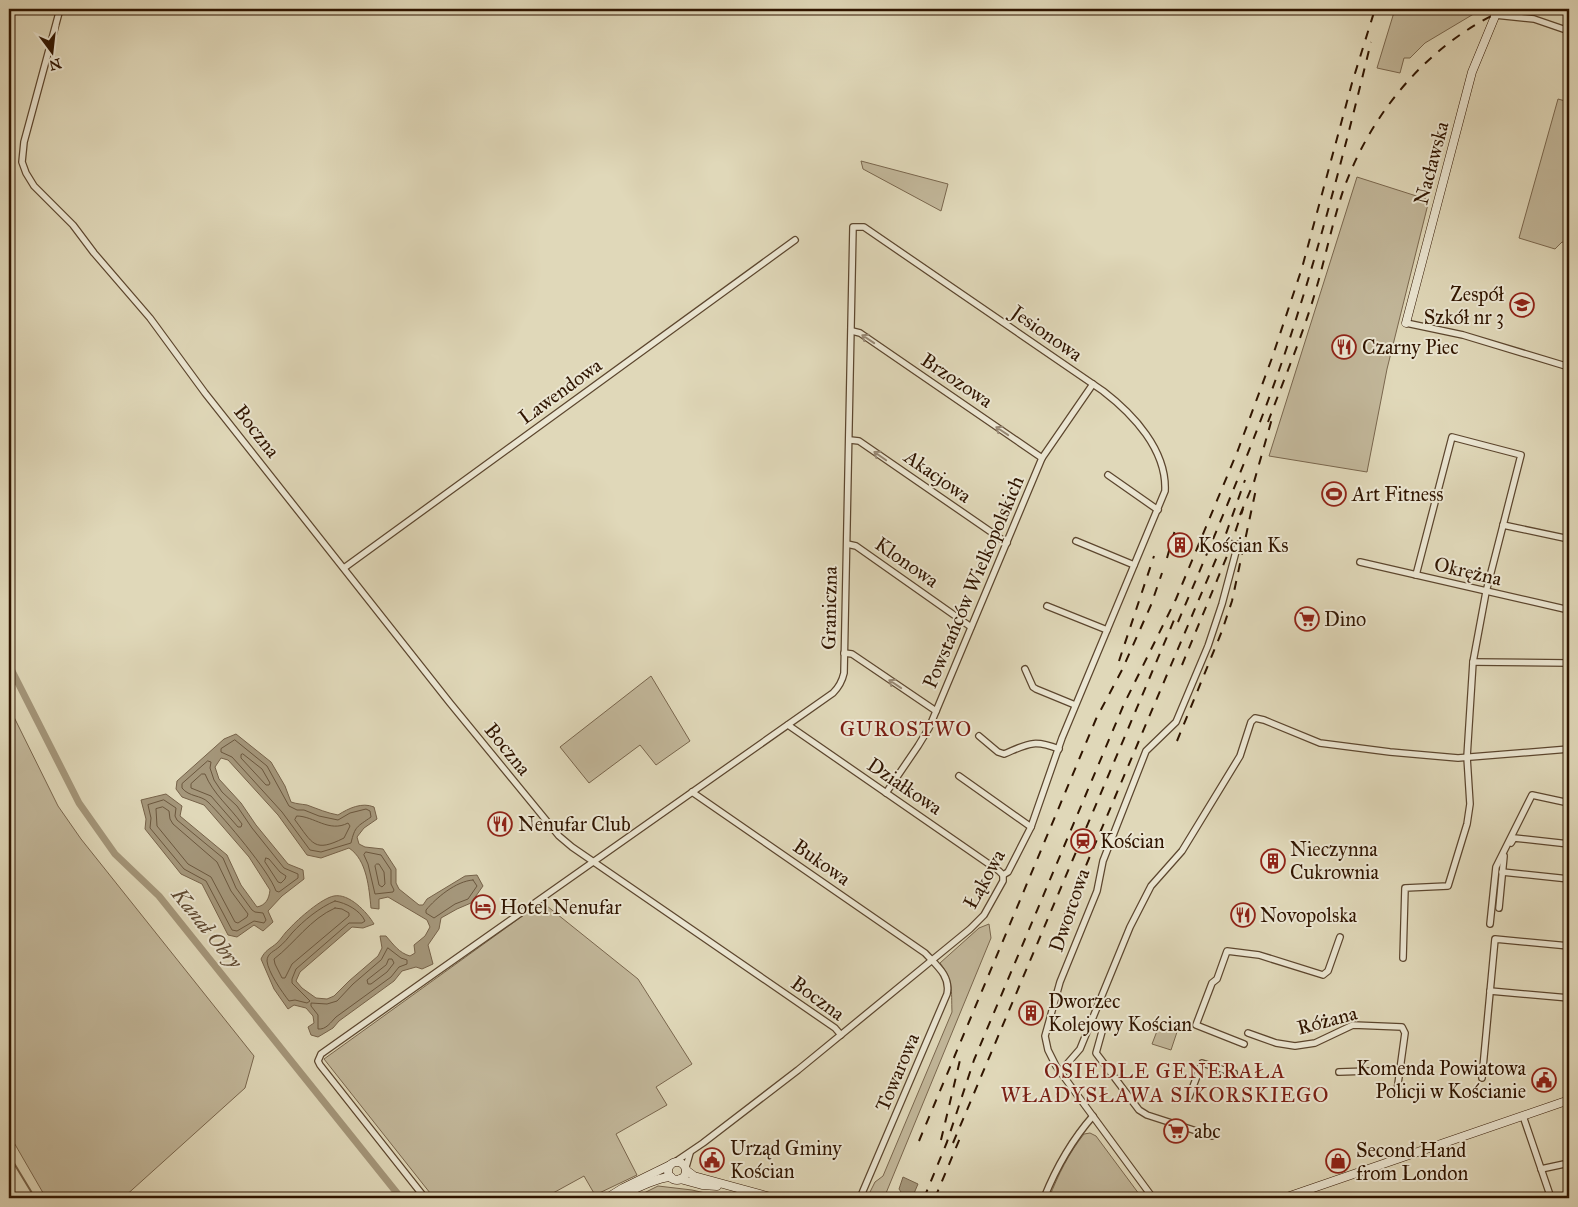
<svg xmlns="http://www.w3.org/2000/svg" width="1578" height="1207" viewBox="0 0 1578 1207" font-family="'IM FELL Great Primer',serif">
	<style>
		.green { fill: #c2b79a; stroke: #79664d }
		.water { fill: #a4967a; stroke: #766249 }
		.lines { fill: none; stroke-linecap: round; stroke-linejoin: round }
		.shore { stroke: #6a563d; stroke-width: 1 }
		.stream { stroke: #766249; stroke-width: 2 }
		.canal { stroke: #a4967a; stroke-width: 7 }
		.street-casing { stroke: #5c462e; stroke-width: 8 }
		.secondary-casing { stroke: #301500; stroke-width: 9 }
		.street { stroke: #ebe6d2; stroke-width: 5.5 }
		.secondary { stroke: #ebe6d2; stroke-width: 8 }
		.rail { stroke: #301500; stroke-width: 2; stroke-dasharray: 9 9; stroke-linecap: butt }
		.oneway { stroke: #978874 }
		.labels { text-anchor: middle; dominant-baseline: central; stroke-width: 4; stroke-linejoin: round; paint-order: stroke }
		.street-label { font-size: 20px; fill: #301500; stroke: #ebe6d2 }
		.poi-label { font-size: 20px; fill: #301500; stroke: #ebe6d2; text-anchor: start }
		.neighbourhood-label { font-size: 21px; letter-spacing: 1px; fill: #7a1f14; stroke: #ebe6d2 }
		.water-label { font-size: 21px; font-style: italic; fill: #5e4931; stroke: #ebe6d2 }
	</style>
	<rect width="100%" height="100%" fill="#e0d8b9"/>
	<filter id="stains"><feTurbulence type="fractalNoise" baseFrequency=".004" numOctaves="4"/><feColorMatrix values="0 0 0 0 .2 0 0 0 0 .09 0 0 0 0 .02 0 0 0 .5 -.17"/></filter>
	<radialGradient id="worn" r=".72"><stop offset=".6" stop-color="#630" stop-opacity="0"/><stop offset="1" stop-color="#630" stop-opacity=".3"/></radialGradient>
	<g class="green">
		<polygon points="1395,9 1482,9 1425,43 1410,58 1404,58 1400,73 1377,68"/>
		<polygon points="1558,99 1569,102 1569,244 1562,242 1555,249 1519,238"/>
		<polygon points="861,161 948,184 941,211 863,169"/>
		<polygon points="1357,177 1429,200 1387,369 1367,472 1269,456"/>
		<polygon points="651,676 690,741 656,765 640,745 589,783 560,747"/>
		<polygon points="9,707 58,806 81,839 254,1056 245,1088 123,1198 46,1198 9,1134"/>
		<polygon points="542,902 638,979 692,1064 656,1087 667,1105 616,1134 637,1175 595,1195 584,1176 544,1198 434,1198 324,1059"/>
		<path d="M989,924l2,14 -107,260h-17l8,-16 8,-6 69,-164c-1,-22 2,-31 -12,-49l39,-35z"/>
		<polygon points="1159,1026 1177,1032 1171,1050 1152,1044"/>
		<path d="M1090,1133l6,3 46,62h-93c9,-23 20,-45 35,-64z"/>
		<polygon points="658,1186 692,1190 727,1198 634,1198"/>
	</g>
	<g class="water">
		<path d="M236,734l35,28 14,24 6,16c6,2 10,2 16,3 11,4 20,8 31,10 11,-7 24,-13 36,-8l3,12 -13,9 -7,9 2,7 6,3 18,2 13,20v14l3,6 20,16h4l4,-6 38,-23 12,-1 6,11 -12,17 -14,6 -16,9 -2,11 -11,16 5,19 -11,5 -6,-2 -14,4 -8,10 -55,40 -6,7 -15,9 -7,-2 -3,-8 6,-4 -1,-7 -7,-8 -12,-3 -6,4 -14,-20 -13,-30c4,-9 9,-10 16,-16 5,-5 8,-11 13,-15 8,-9 32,-30 44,-32 15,-3 33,16 40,28l-11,4 -11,-1 -52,45 -4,9 6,7 14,10 11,1 7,-3 15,-15 29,-25 4,-8 -2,-12h6c7,8 13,17 24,20l5,-3 -1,-8 11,-9 5,-9 -3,-7 -39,-23 -9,2v10l-8,-1c-2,-20 -4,-48 -22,-60l-28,10 -14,-3 -29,-40 -50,-55 -7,-2 -6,9 4,12 22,24 15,22 32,39 15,6 1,9 -22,17 -14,15 5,11 -10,9 -9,-6 -17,12 -9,-2 -26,-51 -21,-10 -36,-45 1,-10 -5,-19 25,-6 16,12 -2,10 47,39 14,30 16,22c9,-2 12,-8 13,-17l-21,-33 -45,-52 -22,-8 -6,-8 1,-8 47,-42z"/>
		<polygon points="903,1177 918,1184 912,1198 903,1198 903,1195 899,1189"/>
	</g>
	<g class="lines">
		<g class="shore">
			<path d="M235,740l32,26 22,40 8,4h7l15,6 19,4 12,-7 16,-4 4,2 1,6c-14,10 -16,9 -20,26l-30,9 -11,-2 -28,-38 -50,-55 -11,-5v-3z"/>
			<polygon points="243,754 262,769 270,783 269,785 266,785 241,758 241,755"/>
			<path d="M208,761l3,1 -1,6 4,12 8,12 15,14 15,22 32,40 14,6v4l-19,14 -3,-1c-7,-20 -51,-72 -68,-89 -7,-7 -19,-5 -26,-14v-4z"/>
			<path d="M202,774h3c8,20 25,33 37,50l-1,3h-3l-27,-31 -20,-8v-4z"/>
			<polygon points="164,800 176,808 175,816 177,820 223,858 236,888 252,910 255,912 263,913 266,920 264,923 254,921 237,931 232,930 206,881 184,869 150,828 151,818 148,805"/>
			<polygon points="163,807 169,811 170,819 173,824 217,862 231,891 248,914 247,917 238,923 235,922 211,877 188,864 157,826 156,809"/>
			<path d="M297,816c17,0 32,17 51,7l2,3 -6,12c-30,15 -31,6 -49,-18z"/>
			<polygon points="366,852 381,855 391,870 391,884 394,890 393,892 375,894 368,864 364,855"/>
			<polygon points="266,858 269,859 280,872 286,876 285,879 281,883 278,882 265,862"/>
			<polygon points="377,864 379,864 384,872 385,884 382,887 379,885 375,866"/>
			<path d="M473,880l4,6 -9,13 -13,5 -21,14 -8,-5v-3c10,-12 30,-29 47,-30z"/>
			<path d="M335,901c11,2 25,9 30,20l-3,2h-13l-53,46 -4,10v4l18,18 -3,2 -12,-3 -6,1c-7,-9 -21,-29 -22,-40 0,-8 8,-10 12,-14 5,-4 9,-9 13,-14 11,-12 28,-26 43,-32z"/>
			<path d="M335,908l7,1 7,4v3l-57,48 -7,14h-3l-7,-14 -1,-5c21,-16 36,-40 61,-51z"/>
			<path d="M388,948l13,10 6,2v4l-8,3 -8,10 -55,40c-5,5 -10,13 -18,12v-14l-7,-9v-3l16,1 10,-3 16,-17 28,-24z"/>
			<polygon points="389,959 392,959 394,963 387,972 371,984 368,984 367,980 386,965"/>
		</g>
		<polyline class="stream" points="9,1155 35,1198"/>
		<polyline class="canal" points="9,665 79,803 115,854 159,896 401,1198"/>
		<g class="street-casing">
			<g id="street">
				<polyline points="60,9 24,142 22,162 26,173 34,186 73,225 94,253 150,318 205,393 450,703 559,836 572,847 835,1028 841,1035"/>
				<polyline points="1495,15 1534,19 1569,31"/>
				<polyline points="1406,323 1463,335 1569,367"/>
				<polyline points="852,331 860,333 1042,458"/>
				<polyline points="850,440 859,441 1007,543"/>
				<polyline points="1108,475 1158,510"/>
				<polyline points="1503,525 1569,539"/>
				<polyline points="1076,541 1134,565"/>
				<polyline points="847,544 856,546 971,627"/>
				<polyline points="1360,562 1569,610"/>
				<polyline points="344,568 795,240"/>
				<polyline points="1047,606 1107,630"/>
				<polyline points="844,653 852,654 936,711"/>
				<polyline points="1473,662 1569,663"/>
				<polyline points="1025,669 1033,687 1036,689 1075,705"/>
				<polyline points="788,725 999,871 1003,875"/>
				<path d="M979,736l19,16 6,2c24,-10 29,-15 55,-5"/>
				<polyline points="959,776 1031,827"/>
				<path d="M692,792l233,161c11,12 26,23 22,41l-87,204"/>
				<polyline points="886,793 918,746 929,728 1042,458 1093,384"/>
				<polyline points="1511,843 1514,838 1569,844"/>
				<polyline points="1502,872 1569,879"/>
				<polyline points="1499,908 1504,856"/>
				<polyline points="1490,924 1496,867 1532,795 1569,803"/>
				<polyline points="1403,958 1405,888 1448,886 1467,824 1470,804 1467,757 1473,662 1486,592 1521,455 1452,437 1416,575"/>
				<polyline points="1490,991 1569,998"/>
				<polyline points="1103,1028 1096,1053 1139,1110 1147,1115 1212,1136"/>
				<polyline points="1248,1033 1276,1043 1295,1046 1315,1043 1353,1025 1402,1027 1405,1033 1397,1091"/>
				<polyline points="1244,1044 1196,1025 1212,983 1217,979 1227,951 1259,955 1323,975 1328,971 1340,937"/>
				<polyline points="1060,1072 1080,1049 1130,927 1151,886 1182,851 1240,756 1251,722 1255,718 1264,720 1320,743 1390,752 1458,758 1569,749"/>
				<polyline points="1339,1072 1400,1070"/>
				<polyline points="1482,1078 1495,939 1569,946"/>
				<polyline points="1189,1097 1202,1063 1234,1073"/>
				<polyline points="1523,1116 1551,1198"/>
				<polyline points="686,1167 690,1153"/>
				<polyline points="1541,1169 1569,1163"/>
				<polyline points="1307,1190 1310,1198"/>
				<path d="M425,1198l-105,-133 -2,-4 3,-7c170,-121 341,-240 512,-361 6,-6 9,-11 11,-20l9,-446h11l239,164c30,23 64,59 62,100l-103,247 -31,89 -23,45 -5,3v6l-19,34 -14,14 -172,141 -95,73 -28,19"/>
				<path d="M1044,1198c12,-30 27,-57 49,-82"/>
				<polyline points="1153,1198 1056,1066 1048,1050 1045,1036 1060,982 1097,891 1103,861 1146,751 1176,722 1208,646 1222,604 1238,544"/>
			</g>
		</g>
		<g class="secondary-casing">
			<g id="secondary">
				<polyline points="1406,323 1472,72 1498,9"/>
				<circle cx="677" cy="1171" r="9"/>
				<polyline points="686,1170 694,1176 774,1198"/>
				<polyline points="680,1179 702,1185 717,1186"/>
				<polyline points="607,1198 623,1188 670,1165"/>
				<path d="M612,1198c19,-5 42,-21 59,-21"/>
				<polyline points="1284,1198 1569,1100"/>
			</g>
		</g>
		<use href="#street" class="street"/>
		<use href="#secondary" class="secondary"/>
		<g class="rail">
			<path d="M1268,422c16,-43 34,-85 47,-129 10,-34 17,-69 28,-102 28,-79 86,-148 163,-182"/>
			<polyline points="1240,515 1254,482 1273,415"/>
			<polyline points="1167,558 1175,530"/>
			<path d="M1178,622c37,-87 74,-174 105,-263 35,-104 62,-210 88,-317"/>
			<polyline points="1119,661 1154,556"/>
			<polyline points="1182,665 1227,556 1243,509"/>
			<polyline points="1177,741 1222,631 1232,601 1256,489"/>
			<polyline points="1065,915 1222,545 1245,480"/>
			<polyline points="941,1140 960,1060"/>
			<polyline points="919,1141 1096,719 1122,670 1151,605 1162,573"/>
			<polyline points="953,1143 1177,613"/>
			<polyline points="924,1198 947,1142 974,1060 1124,704 1176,599 1238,450 1272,358 1302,268 1352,83 1375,9"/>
			<polyline points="935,1198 960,1138"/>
		</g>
	</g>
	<defs><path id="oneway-shaft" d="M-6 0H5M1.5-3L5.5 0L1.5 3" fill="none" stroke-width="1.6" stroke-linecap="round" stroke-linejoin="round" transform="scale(1.25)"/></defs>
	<g class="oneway">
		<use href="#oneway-shaft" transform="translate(868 339) rotate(-146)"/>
		<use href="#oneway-shaft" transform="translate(1002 431) rotate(-146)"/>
		<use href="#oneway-shaft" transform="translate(880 456) rotate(-145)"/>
		<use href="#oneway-shaft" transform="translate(895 684) rotate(-146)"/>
	</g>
	<defs>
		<g id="school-ring" transform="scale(1.25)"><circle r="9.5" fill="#ebe6d2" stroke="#8f2418" stroke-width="1.5"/><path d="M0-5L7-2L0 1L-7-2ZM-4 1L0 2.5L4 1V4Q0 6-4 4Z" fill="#8f2418"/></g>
		<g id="restaurant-ring" transform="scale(1.25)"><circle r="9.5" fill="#ebe6d2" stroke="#8f2418" stroke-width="1.5"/><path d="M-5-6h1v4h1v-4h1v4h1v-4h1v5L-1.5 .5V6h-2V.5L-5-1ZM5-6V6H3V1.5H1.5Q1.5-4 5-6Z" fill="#8f2418"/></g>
		<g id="stadium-ring" transform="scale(1.25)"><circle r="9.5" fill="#ebe6d2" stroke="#8f2418" stroke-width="1.5"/><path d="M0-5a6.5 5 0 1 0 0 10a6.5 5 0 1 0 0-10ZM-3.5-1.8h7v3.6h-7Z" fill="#8f2418"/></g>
		<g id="building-ring" transform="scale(1.25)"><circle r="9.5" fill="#ebe6d2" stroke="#8f2418" stroke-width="1.5"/><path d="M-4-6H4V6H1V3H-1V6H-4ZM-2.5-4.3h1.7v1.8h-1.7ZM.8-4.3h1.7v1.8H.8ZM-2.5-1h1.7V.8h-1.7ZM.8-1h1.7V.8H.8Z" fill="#8f2418"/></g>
		<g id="supermarket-ring" transform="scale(1.25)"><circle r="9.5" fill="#ebe6d2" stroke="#8f2418" stroke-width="1.5"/><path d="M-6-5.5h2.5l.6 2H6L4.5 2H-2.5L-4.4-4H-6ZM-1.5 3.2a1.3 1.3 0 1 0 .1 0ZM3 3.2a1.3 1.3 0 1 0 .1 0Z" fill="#8f2418"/></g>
		<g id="station-ring" transform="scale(1.25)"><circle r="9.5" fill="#ebe6d2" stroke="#8f2418" stroke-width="1.5"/><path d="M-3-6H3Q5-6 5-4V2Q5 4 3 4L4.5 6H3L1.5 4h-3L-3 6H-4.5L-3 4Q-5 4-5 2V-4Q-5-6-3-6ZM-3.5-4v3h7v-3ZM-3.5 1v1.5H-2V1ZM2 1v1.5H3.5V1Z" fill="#8f2418"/></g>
		<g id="hotel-ring" transform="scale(1.25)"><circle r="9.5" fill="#ebe6d2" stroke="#8f2418" stroke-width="1.5"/><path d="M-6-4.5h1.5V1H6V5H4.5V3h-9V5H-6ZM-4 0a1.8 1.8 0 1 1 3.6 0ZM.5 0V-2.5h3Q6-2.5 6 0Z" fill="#8f2418"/></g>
		<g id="civic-ring" transform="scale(1.25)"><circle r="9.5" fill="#ebe6d2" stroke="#8f2418" stroke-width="1.5"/><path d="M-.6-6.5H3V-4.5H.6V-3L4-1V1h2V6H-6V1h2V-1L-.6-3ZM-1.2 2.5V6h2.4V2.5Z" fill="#8f2418"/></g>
		<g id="shop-ring" transform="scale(1.25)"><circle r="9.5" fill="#ebe6d2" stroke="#8f2418" stroke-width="1.5"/><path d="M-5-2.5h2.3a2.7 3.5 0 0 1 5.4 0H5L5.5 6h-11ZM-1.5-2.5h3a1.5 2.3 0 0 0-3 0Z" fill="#8f2418"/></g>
	</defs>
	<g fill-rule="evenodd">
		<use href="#school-ring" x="1522" y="305"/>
		<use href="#restaurant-ring" x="1344" y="347"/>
		<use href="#stadium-ring" x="1334" y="494"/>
		<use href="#building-ring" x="1180" y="545"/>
		<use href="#supermarket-ring" x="1307" y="619"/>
		<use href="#restaurant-ring" x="500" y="824"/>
		<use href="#station-ring" x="1083" y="841"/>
		<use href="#building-ring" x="1273" y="861"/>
		<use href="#hotel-ring" x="483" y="907"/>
		<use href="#restaurant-ring" x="1243" y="915"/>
		<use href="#building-ring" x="1031" y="1013"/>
		<use href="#civic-ring" x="1544" y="1080"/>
		<use href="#supermarket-ring" x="1176" y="1131"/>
		<use href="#civic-ring" x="712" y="1160"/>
		<use href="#shop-ring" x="1338" y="1161"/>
	</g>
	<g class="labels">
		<g class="street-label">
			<text transform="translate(1431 163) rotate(-75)">Nacławska</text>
			<text transform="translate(1047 333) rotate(35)">Jesionowa</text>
			<text transform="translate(957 380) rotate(34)">Brzozowa</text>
			<text transform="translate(560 391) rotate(-36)">Lawendowa</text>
			<text transform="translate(257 431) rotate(52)">Boczna</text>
			<text transform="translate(938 476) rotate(35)">Akacjowa</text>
			<text transform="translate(907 562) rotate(35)">Klonowa</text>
			<text transform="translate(1468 571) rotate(13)">Okrężna</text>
			<text transform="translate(973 582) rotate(-67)">Powstańców Wielkopolskich</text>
			<text transform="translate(829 608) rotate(-89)">Graniczna</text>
			<text transform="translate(508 749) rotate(51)">Boczna</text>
			<text transform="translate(905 786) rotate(34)">Działkowa</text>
			<text transform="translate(822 862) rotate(35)">Bukowa</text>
			<text transform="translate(984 879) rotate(-61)">Łąkowa</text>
			<text transform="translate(1069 910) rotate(-71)">Dworcowa</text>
			<text transform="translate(818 998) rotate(36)">Boczna</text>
			<text transform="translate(1327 1020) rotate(-15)">Różana</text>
			<text transform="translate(897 1072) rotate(-67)">Towarowa</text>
		</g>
		<g class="poi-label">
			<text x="1504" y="294" text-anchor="end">Zespół<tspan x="1504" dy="23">Szkół nr 3</tspan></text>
			<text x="1362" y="347">Czarny Piec</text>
			<text x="1352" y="494">Art Fitness</text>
			<text x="1198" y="545">Kościan Ks</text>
			<text x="1324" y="619">Dino</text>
			<text x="518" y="824">Nenufar Club</text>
			<text x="1100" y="841">Kościan</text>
			<text x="1290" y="849">Nieczynna<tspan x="1290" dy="23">Cukrownia</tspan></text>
			<text x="500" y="907">Hotel Nenufar</text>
			<text x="1260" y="915">Novopolska</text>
			<text x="1048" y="1001">Dworzec<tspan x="1048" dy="23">Kolejowy Kościan</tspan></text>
			<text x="1526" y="1068" text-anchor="end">Komenda Powiatowa<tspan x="1526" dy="23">Policji w Kościanie</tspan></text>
			<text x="1194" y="1131">abc</text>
			<text x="730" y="1148">Urząd Gminy<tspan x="730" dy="23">Kościan</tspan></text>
			<text x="1356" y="1150">Second Hand<tspan x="1356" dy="23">from London</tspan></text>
		</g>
		<g class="neighbourhood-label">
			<text x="906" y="729">GUROSTWO</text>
			<text x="1165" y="1071">OSIEDLE GENERAŁA<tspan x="1165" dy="24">WŁADYSŁAWA SIKORSKIEGO</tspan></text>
		</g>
		<g class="water-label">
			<text transform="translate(207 928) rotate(51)">Kanał Obry</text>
		</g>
	</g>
	<rect width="1578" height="1207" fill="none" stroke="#e0d8b9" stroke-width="30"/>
	<rect x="10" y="10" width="1558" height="1187" fill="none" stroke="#301500" stroke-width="2.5"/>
	<rect x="15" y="15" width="1548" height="1177" fill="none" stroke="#301500"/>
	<g transform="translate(52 52) rotate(165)" stroke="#ebe6d2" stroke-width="4" paint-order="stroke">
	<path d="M0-4L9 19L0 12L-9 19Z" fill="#301500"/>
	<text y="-8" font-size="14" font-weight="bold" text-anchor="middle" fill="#301500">N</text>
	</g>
	<rect width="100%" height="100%" filter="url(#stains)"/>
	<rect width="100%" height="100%" fill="url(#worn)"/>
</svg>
